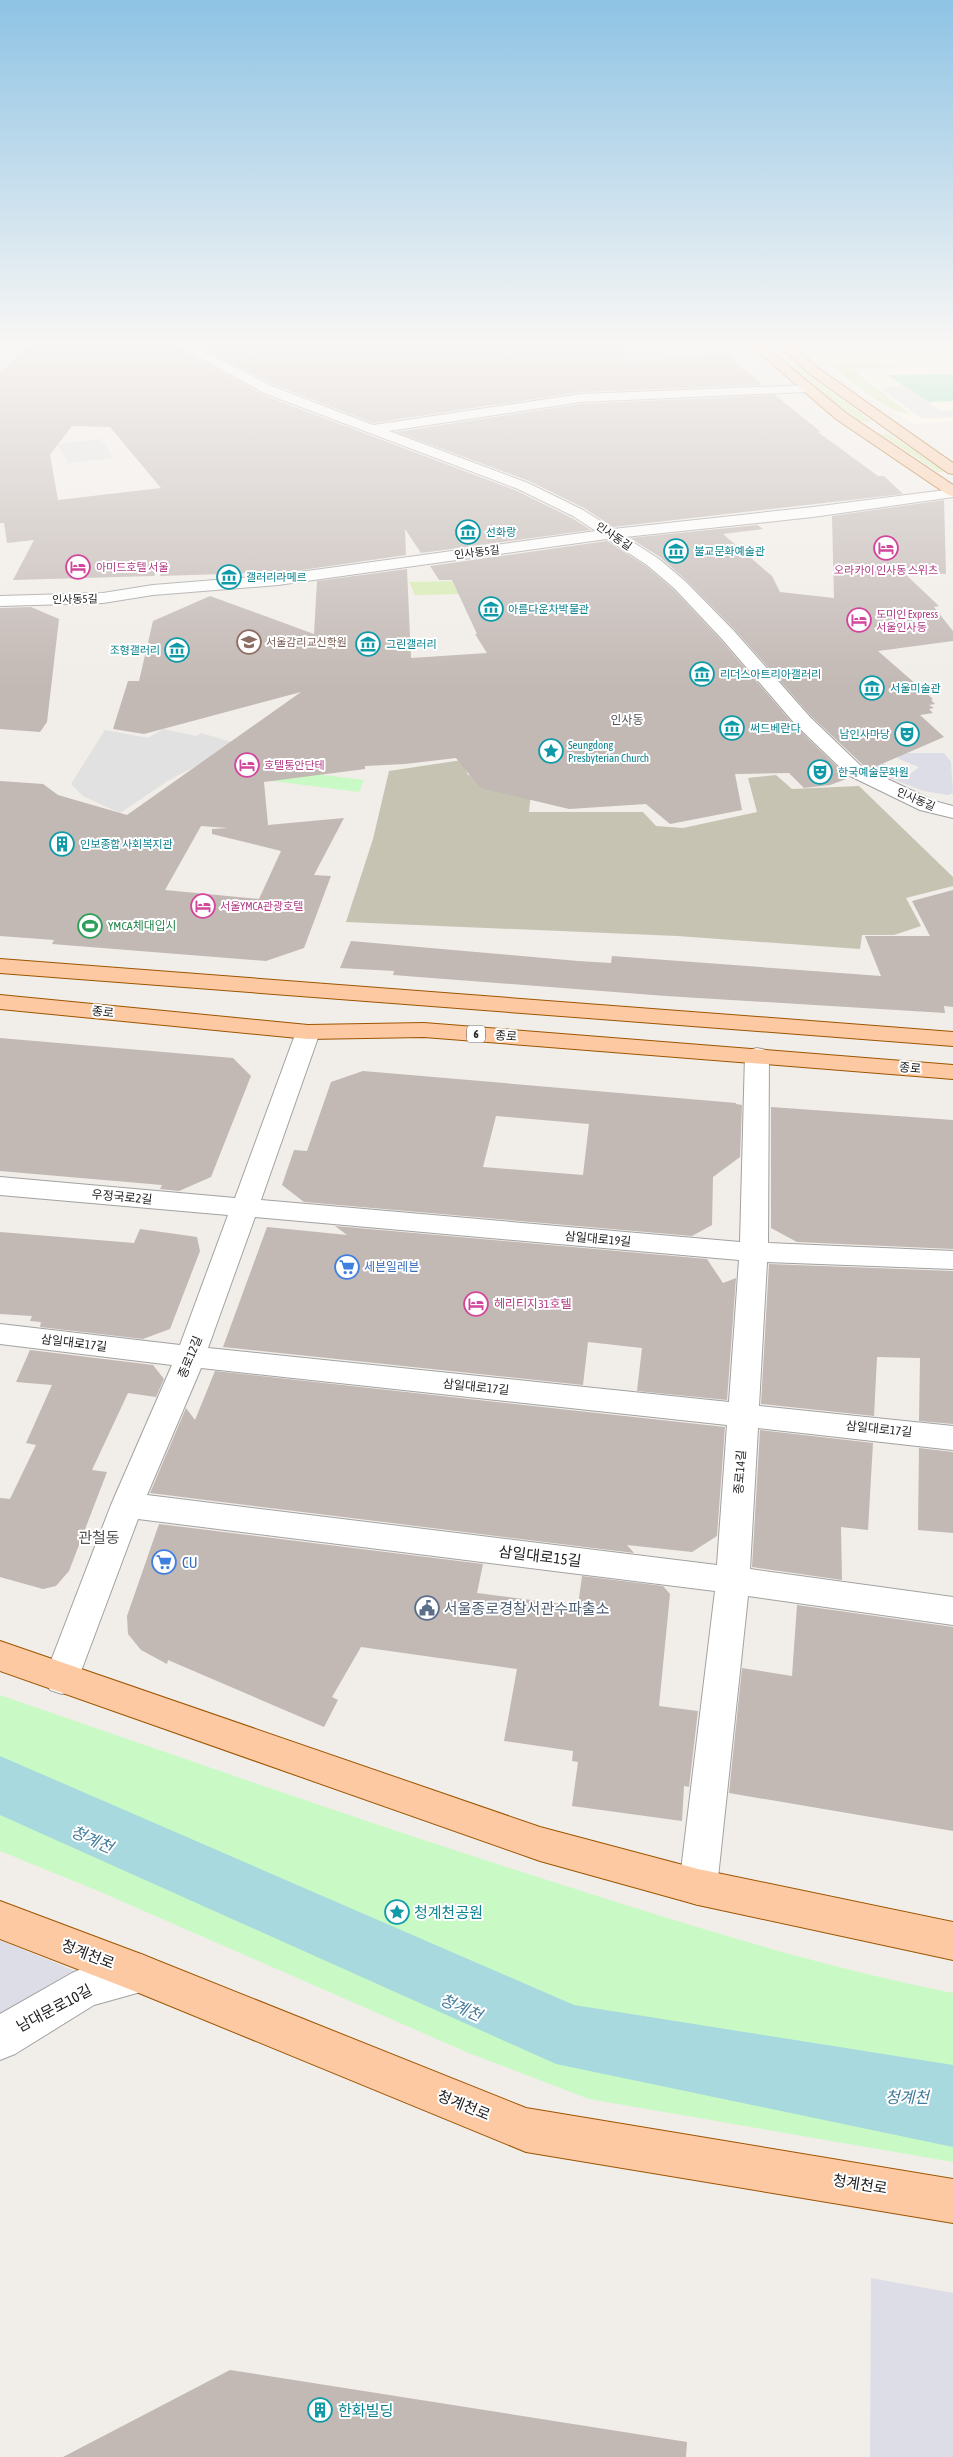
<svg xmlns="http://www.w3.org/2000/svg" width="953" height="2457" viewBox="0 0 953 2457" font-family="'Asap Condensed','Noto Sans KR',sans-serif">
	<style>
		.education { fill: #fffbe3 }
		.construction { fill: #c6c3b3 }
		.grass { fill: #d4ebae }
		.park { fill: #c9fac6 }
		.pitch { fill: #86e0b1 }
		.parking { fill: #e1e1e1 }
		.plaza { fill: #dcdde7 }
		.water { fill: #a8d9de }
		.building { fill: #c2b8b4; fill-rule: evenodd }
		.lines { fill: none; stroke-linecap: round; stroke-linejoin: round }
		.street-casing { stroke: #a2a2a2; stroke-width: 2 }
		.primary-casing { stroke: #9e5500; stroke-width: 2 }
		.street { fill: #fff; fill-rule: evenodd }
		.primary { fill: #fcc9a2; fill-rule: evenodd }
		.labels { text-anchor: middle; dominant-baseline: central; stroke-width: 4; stroke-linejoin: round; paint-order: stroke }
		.far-culture-label { font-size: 11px; fill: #0d838f; stroke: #fff; text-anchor: start }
		.far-street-label { font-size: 11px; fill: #212121; stroke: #fff }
		.far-hotel-label { font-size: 11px; fill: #b23c85; stroke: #fff; text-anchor: start }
		.far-education-label { font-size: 11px; fill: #785e54; stroke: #fff; text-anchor: start }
		.shield { fill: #fff; stroke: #646464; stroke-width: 1 }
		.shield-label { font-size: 11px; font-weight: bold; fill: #212121 }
		.far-quarter-label { font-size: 12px; fill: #545454; stroke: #fff }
		.leisure-label { font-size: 12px; fill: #27864d; stroke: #fff; text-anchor: start }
		.street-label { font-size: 12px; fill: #212121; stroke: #fff }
		.shop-label { font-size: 12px; fill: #366cbe; stroke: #fff; text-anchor: start }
		.hotel-label { font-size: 12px; fill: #b23c85; stroke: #fff; text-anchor: start }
		.quarter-label { font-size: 15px; fill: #545454; stroke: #fff }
		.near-street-label { font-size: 15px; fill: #212121; stroke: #fff }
		.near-shop-label { font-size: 15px; fill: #366cbe; stroke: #fff; text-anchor: start }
		.near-service-label { font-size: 15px; fill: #4e5e75; stroke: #fff; text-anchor: start }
		.near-culture-label { font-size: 15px; fill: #0d838f; stroke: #fff; text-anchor: start }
		.near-water-label { font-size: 16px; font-style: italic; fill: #437a9a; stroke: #fff }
	</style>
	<rect width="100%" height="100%" fill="#f1ede8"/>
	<polygon class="education" points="953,347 953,421 914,424 862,394 801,349"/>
	<polygon class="construction" points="462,760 468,775 532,783 529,812 643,812 656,826 683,828 757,812 748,778 776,775 792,789 859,786 953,877 953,886 906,898 921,926 894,935 862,935 860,949 677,936 346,922 373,839 389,771"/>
	<g class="grass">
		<polygon points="784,359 789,361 871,421 861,422 825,397 790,370"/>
		<path d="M873,362l23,3 -1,2 -43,2 57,44c-19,4 -63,-36 -78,-48l6,-2z"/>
		<polygon points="884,434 890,435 948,472 938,472 882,435"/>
		<polygon points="509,580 464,594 415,595 409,582"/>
	</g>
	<g class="park">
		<polygon points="281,770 364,780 359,792 265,780"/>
		<path d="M0,1695c188,65 376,131 566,191 128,41 255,81 387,107v169l-364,-63 -118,-45 -375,-164 -96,-39z"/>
	</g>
	<polygon class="pitch" points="953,374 953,401 928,402 888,375"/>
	<g class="parking">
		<polygon points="617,344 717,344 720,350 684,354 685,356 622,359"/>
		<polygon points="904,386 941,411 953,410 953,417 922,419 880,388"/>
		<polygon points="101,439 113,458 68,463 57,444"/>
		<polygon points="163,729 196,736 201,733 238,744 169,780 120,813 83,796 71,784 105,730 148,738"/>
	</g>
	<g class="plaza">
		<polygon points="891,753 944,753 951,762 953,793 948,795 924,791 881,775 860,755 871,755 898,773 909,775 919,767 901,760"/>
		<polygon points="0,1940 73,1970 75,1973 73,1979 0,2013"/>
		<polygon points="871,2278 953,2293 953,2457 870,2457"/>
	</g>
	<polygon class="water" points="0,1756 574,2005 953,2065 953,2147 556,2064 0,1815"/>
	<g class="building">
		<path d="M29,344h144l90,51 254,96 55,27 19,12 -170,23 -16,-24 1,26 -118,17 -128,4 4,-14 -10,14 -141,4 21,-40 -27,3 -3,-20h-4v-150zM72,426l38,1 51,61 -103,12 -8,-45z"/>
		<polygon points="194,344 623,344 624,362 725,353 763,385 581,392 373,423 275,385"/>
		<polygon points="775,395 821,432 818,432 878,476 884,476 903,494 613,527 584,508 529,481 396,432 581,404"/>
		<polygon points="944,500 946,574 902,571 939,606 934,607 953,631 953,641 878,651 933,699 931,700 935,704 929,705 934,708 929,709 933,713 920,715 944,737 870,769 863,765 811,716 735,630 687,581 660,557 630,538 757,525 763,529 723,534 772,576 780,592 834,598 832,516"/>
		<path d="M607,541l39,25 27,23 48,51 74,86 54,52 -19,7 -26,3 -15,-15 -54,1 7,36 -72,14 -24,-20 -77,5 -89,-21 -24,-30 -51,6 -40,2v3l-101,13 4,43 76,-7 -30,57 17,1 -27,72 -38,13 -214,-17 2,-4 -54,-4v-155l43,3 15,11 69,20 174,-123 -157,42 -31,-5 15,-48h11l14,-60 57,-25 104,38 3,-53 90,-12 4,89 76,-5 -12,-19h2l-25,-54h-13l-9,-14zM201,826l27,2 -16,1v5l69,17 -22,48 -94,-9z"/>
		<polygon points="31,607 59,619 47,722 40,732 0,729 0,608"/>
		<polygon points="953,890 953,1007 944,1006 945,1013 666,996 393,975 394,971 340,968 351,941 578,961 611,963 612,956 881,976 865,936 930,936 912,901"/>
		<polygon points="0,1038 233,1058 251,1076 211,1177 179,1191 160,1189 162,1185 0,1171"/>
		<path d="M363,1071l373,32v1l6,1 -2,52 -27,20 -1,48 -20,11 -388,-34 -22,-17 12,-35 13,1 24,-69zM496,1116l93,8 -6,51 -100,-8z"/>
		<polygon points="771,1107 953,1120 953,1249 797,1242 771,1228"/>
		<polygon points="335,1226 707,1259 723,1283 736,1278 727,1400 637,1391 642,1348 588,1342 583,1385 223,1347 267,1227 347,1235"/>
		<polygon points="140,1229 197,1237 200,1251 170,1329 143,1339 40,1327 41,1322 30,1321 32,1316 0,1314 0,1232 134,1243"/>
		<polygon points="769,1264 953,1271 953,1424 919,1421 920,1358 877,1357 874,1416 761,1404"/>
		<polygon points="30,1350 153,1365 164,1379 156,1397 128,1393 92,1470 107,1472 69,1571 56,1586 43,1589 0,1577 0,1498 10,1499 36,1445 26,1443 52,1385 16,1382"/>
		<polygon points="215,1371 725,1427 717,1536 692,1552 627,1545 634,1553 150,1493 186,1408 195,1420"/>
		<polygon points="760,1430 873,1443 868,1530 841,1527 842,1580 752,1567"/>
		<polygon points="919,1448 953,1452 953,1533 918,1530"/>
		<polygon points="159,1524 483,1564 477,1593 578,1606 582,1576 663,1586 670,1594 659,1706 698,1711 689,1787 684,1786 682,1821 572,1806 578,1762 572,1761 573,1751 504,1741 517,1669 361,1647 332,1697 338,1700 324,1727 168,1660 167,1664 141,1650 128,1634 127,1616"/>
		<polygon points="797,1605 953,1627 953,1831 729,1793 742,1668 792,1676"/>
		<polygon points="230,2370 687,2442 686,2457 63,2457"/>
	</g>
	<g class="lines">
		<g class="street-casing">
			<g id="street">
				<polygon points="175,344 190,344 274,387 373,425 581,394 811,385 812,388 811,391 806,392 581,402 389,431 528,483 583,510 613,529 813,507 953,489 953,497 813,517 625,537 659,559 686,582 734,631 810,717 862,767 934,801 953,806 953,818 920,810 848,775 796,725 722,639 674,588 647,565 607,539 278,585 153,595 103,603 0,606 0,596 103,593 153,585 278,575 596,531 573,516 518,489 264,393"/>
				<polygon points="784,344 953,344 953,348 787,351 781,347"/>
				<path d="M308,1025l9,2 3,5 -59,168 479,42 5,-187 3,-5 9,-2 9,2 3,5 -1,188 185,8v18l-186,-7 -8,144 194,20v24l-195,-22 -8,141 203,28v28l-205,-29 -31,291 -5,13 -14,5 -14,-5 -5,-13 36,-296 -577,-72 -64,171 -12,4 -12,-4 -6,-11 67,-174 61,-140 -172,-21v-20l180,21 48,-130 -228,-20v-18l235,21 61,-166 3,-5zM255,1217l484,43 -10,142 -521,-54zM201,1368l526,57 -10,140 -570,-70z"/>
				<polygon points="141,1954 155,1960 161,1974 155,1988 94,2005 15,2054 0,2060 0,2014 72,1973 86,1967"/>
			</g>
		</g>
		<g class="primary-casing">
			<g id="primary">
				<polygon points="749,344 762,344 846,413 953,485 953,496 948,495 836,419"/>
				<polygon points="778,344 791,344 815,366 953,463 953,474 948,473 807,372"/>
				<polygon points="0,959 953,1032 953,1046 0,973"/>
				<polygon points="0,995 308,1025 424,1023 953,1065 953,1079 424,1037 308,1039 0,1009"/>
				<polygon points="0,1641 540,1827 698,1869 953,1922 953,1960 698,1905 540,1861 0,1671"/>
				<polygon points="0,1901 141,1954 526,2108 953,2179 953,2223 526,2152 134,1991 0,1939"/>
			</g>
		</g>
		<use href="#street" class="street"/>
		<use href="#primary" class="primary"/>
	</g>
	<linearGradient id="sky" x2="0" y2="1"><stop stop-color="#8ec3e4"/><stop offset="0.5" stop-color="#f9f7f5"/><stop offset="1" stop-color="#f9f7f5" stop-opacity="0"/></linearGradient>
	<rect width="953" height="688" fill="url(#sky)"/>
	<defs>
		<g id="museum-ring" transform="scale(1.25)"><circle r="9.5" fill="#fff" stroke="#0f9aa8" stroke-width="1.5"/><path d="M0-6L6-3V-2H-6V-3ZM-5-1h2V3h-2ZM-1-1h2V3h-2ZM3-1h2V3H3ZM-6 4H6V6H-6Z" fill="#0f9aa8"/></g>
		<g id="hotel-ring" transform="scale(1.25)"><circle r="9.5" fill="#fff" stroke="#d1479c" stroke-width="1.5"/><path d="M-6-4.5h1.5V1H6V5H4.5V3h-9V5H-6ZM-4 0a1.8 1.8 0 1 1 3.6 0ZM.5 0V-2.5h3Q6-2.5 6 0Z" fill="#d1479c"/></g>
		<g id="university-ring" transform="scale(1.25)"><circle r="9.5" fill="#fff" stroke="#8d6e63" stroke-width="1.5"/><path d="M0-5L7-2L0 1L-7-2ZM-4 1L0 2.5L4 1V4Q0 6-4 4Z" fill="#8d6e63"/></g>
		<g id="theatre-ring" transform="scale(1.25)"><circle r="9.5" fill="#fff" stroke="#0f9aa8" stroke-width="1.5"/><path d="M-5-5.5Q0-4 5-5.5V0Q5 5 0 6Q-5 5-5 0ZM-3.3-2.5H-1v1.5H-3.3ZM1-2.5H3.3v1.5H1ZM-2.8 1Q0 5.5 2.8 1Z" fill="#0f9aa8"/></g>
		<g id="sight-ring" transform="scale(1.25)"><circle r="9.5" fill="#fff" stroke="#0f9aa8" stroke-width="1.5"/><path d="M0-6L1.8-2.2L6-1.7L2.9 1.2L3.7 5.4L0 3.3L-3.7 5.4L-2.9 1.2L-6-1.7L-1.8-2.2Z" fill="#0f9aa8"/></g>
		<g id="building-ring" transform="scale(1.25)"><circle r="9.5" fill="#fff" stroke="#0f9aa8" stroke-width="1.5"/><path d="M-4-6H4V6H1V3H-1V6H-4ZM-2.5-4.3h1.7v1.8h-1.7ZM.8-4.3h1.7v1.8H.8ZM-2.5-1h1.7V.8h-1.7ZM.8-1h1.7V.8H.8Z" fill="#0f9aa8"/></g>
		<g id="stadium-ring" transform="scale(1.25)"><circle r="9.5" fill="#fff" stroke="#2e9e5b" stroke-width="1.5"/><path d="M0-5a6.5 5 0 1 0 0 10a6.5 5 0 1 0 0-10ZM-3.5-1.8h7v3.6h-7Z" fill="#2e9e5b"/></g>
		<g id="supermarket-ring" transform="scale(1.25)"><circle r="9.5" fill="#fff" stroke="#3f7fe0" stroke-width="1.5"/><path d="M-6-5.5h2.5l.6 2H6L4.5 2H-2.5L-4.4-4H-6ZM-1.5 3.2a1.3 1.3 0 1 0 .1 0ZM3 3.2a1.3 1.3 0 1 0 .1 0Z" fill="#3f7fe0"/></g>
		<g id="civic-ring" transform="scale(1.25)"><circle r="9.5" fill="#fff" stroke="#5c6f8a" stroke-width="1.5"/><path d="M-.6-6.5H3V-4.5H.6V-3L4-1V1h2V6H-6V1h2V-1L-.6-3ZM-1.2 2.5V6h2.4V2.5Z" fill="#5c6f8a"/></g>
	</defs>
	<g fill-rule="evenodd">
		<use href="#museum-ring" x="468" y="532"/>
		<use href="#hotel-ring" x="886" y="548"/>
		<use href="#museum-ring" x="676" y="551"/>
		<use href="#hotel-ring" x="78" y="567"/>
		<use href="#museum-ring" x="229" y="577"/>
		<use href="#museum-ring" x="491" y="609"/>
		<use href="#hotel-ring" x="859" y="620"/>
		<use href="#university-ring" x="249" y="642"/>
		<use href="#museum-ring" x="368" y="644"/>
		<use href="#museum-ring" x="177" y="650"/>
		<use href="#museum-ring" x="702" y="674"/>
		<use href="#museum-ring" x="872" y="688"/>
		<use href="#museum-ring" x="732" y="728"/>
		<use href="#theatre-ring" x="907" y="734"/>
		<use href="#sight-ring" x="551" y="751"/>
		<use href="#hotel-ring" x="247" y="765"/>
		<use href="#theatre-ring" x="820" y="772"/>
		<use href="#building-ring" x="62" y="844"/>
		<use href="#hotel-ring" x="203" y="906"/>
		<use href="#stadium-ring" x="90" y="926"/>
		<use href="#supermarket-ring" x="347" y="1267"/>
		<use href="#hotel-ring" x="476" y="1304"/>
		<use href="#supermarket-ring" x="164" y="1562"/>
		<use href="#civic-ring" x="427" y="1608"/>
		<use href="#sight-ring" x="397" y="1912"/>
		<use href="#building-ring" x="320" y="2410"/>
	</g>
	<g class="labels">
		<g class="far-culture-label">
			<text x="486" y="532">선화랑</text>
			<text x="694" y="551">불교문화예술관</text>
			<text x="246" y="577">갤러리라메르</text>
			<text x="508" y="609">아름다운차박물관</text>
			<text x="386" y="644">그린갤러리</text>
			<text x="160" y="650" text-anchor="end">조형갤러리</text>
			<text x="720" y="674">리더스아트리아갤러리</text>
			<text x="890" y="688">서울미술관</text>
			<text x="750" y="728">써드베란다</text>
			<text x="890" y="734" text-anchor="end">남인사마당</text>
			<text x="568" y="745">Seungdong<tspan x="568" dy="13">Presbyterian Church</tspan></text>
			<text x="838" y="772">한국예술문화원</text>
			<text x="80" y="844">인보종합 사회복지관</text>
		</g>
		<g class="far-street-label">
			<text transform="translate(614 536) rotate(34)">인사동길</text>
			<text transform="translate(477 552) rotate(-7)">인사동5길</text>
			<text transform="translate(75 599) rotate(-1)">인사동5길</text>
			<text transform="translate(916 799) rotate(23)">인사동길</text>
		</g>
		<g class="far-hotel-label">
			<text x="96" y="567">아미드호텔 서울</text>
			<text x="886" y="570" text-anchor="middle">오라카이 인사동 스위츠</text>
			<text x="876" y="614">도미인 Express<tspan x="876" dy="13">서울인사동</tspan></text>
			<text x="264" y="765">호텔통안단테</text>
			<text x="220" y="906">서울YMCA관광호텔</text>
		</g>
		<g class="far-education-label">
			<text x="266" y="642">서울감리교신학원</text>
		</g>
		<rect class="shield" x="467" y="1025.5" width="18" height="17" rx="4"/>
		<g class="shield-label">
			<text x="476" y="1034">6</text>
		</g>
		<g class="far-quarter-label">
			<text x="627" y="720">인사동</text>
		</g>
		<g class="leisure-label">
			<text x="108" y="926">YMCA체대입시</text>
		</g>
		<g class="street-label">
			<text transform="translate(103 1012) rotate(6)">종로</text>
			<text transform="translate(506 1036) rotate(4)">종로</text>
			<text transform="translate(910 1068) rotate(5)">종로</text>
			<text transform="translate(122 1197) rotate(5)">우정국로2길</text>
			<text transform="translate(598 1239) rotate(5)">삼일대로19길</text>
			<text transform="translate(74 1343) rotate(7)">삼일대로17길</text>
			<text transform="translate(190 1357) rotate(-68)">종로12길</text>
			<text transform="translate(476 1387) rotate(6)">삼일대로17길</text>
			<text transform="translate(879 1429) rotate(6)">삼일대로17길</text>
			<text transform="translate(740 1472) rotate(-86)">종로14길</text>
		</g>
		<g class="shop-label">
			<text x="364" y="1267">세븐일레븐</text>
		</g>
		<g class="hotel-label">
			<text x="494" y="1304">헤리티지31호텔</text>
		</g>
		<g class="quarter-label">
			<text x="99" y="1537">관철동</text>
		</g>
		<g class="near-street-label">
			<text transform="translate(540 1556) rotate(7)">삼일대로15길</text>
			<text transform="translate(88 1954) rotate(21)">청계천로</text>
			<text transform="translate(54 2008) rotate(-28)">남대문로10길</text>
			<text transform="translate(464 2105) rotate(22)">청계천로</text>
			<text transform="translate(860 2184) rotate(9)">청계천로</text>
		</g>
		<g class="near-shop-label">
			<text x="182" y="1562">CU</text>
		</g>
		<g class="near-service-label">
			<text x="444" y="1608">서울종로경찰서관수파출소</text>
		</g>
		<g class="near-culture-label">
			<text x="414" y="1912">청계천공원</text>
			<text x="338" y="2410">한화빌딩</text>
		</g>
		<g class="near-water-label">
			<text transform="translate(92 1839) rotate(24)">청계천</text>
			<text transform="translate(461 2007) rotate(24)">청계천</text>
			<text x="907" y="2097">청계천</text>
		</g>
	</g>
</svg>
